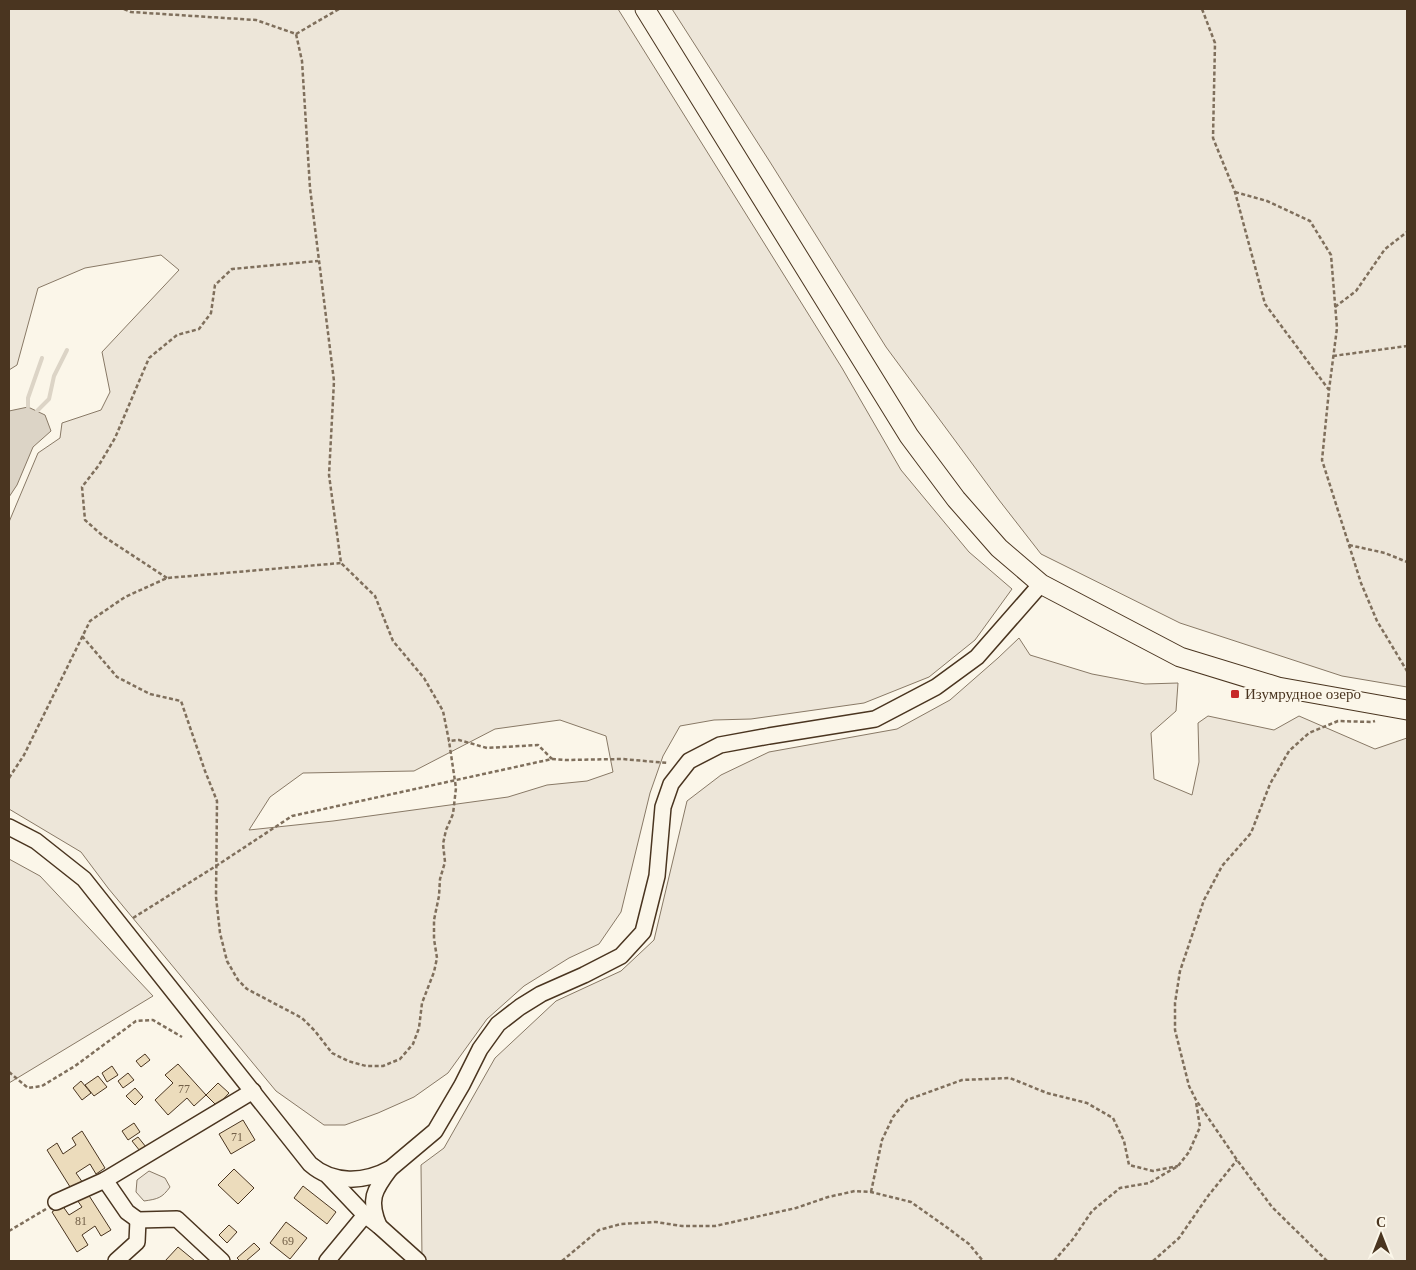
<svg xmlns="http://www.w3.org/2000/svg" width="1416" height="1270" viewBox="0 0 1416 1270" font-family="'Times New Roman',serif">
	<style>
		.green { fill: #ede6d9; stroke: #887966; fill-rule: evenodd }
		.water { fill: #dcd4c6; stroke: #887966 }
		.lines { fill: none; stroke-linecap: round; stroke-linejoin: round }
		.stream { stroke: #dcd4c6; stroke-width: 4 }
		.building { fill: #ecdcbc; stroke: #4a3520 }
		.minor-casing { stroke: #4a3520; stroke-width: 18 }
		.major-casing { stroke: #4a3520; stroke-width: 21 }
		.path { stroke: #7f6f5c; stroke-width: 2.5; stroke-dasharray: 4 2.5; stroke-linecap: butt }
		.minor { stroke: #fbf6e9; stroke-width: 15 }
		.major { stroke: #fbf6e9; stroke-width: 19 }
		.poi-dot { fill: #c62828; stroke: #fbf6e9; stroke-width: 2 }
		.labels { text-anchor: middle; dominant-baseline: central; stroke-width: 4; stroke-linejoin: round; paint-order: stroke }
		.number-label { font-size: 12px; fill: #725f47 }
		.poi-label { font-size: 15px; fill: #4a3520; stroke: #fbf6e9; text-anchor: start }
	</style>
	<rect width="100%" height="100%" fill="#fbf6e9"/>
	<g class="green">
		<path d="M9,9h609l224,359 59,102 68,82 43,37 -37,51 -46,37 -65,26 -113,16 -37,1 -34,6 -17,30 -13,37 -29,119 -22,32 -30,14 -45,28 -37,33 -39,54 -34,24 -36,16 -33,12h-21l-48,-34 -168,-203 -27,-36 -72,-43v-287l29,-69 22,-15 2,-15 39,-13 9,-18 -8,-40 77,-82 -18,-15 -76,13 -47,20 -21,77 -8,5zM560,720l46,16 7,36 -26,9 -40,4 -39,12 -175,24 -84,9 21,-33 33,-24 111,-2 81,-42z"/>
		<polygon points="672,9 1407,9 1407,687 1342,676 1180,623 1041,554 999,500 886,347 770,162"/>
		<polygon points="1019,638 1030,655 1092,674 1145,684 1178,683 1176,711 1151,733 1154,779 1192,795 1199,762 1198,723 1208,716 1274,730 1299,716 1375,749 1407,738 1407,1261 424,1261 422,1260 421,1165 444,1148 495,1058 556,1001 621,971 654,940 687,801 721,775 769,752 897,729 950,700 998,658"/>
		<polygon points="9,859 40,876 153,996 9,1083"/>
		<path d="M149,1171l16,7 5,9c-8,11 -12,12 -26,14l-8,-9 1,-12z"/>
	</g>
	<polygon class="water" points="28,407 45,415 51,431 33,447 17,485 9,497 9,411"/>
	<g class="lines">
		<g class="stream">
			<polyline points="28,407 28,398 42,358"/>
			<polyline points="37,411 49,399 54,376 67,350"/>
		</g>
	</g>
	<g class="building">
		<polygon points="145,1054 150,1060 141,1067 136,1061"/>
		<polygon points="178,1064 206,1095 194,1106 187,1098 168,1115 155,1100 173,1083 165,1075"/>
		<polygon points="112,1066 118,1075 107,1082 102,1073"/>
		<polygon points="128,1073 134,1080 123,1088 118,1081"/>
		<polygon points="98,1076 107,1087 94,1096 85,1085"/>
		<polygon points="81,1081 91,1093 82,1100 73,1088"/>
		<polygon points="218,1083 229,1093 217,1106 206,1095"/>
		<polygon points="135,1088 143,1097 135,1105 126,1096"/>
		<polygon points="243,1120 255,1140 231,1154 219,1134"/>
		<polygon points="134,1123 140,1132 128,1140 122,1131"/>
		<polygon points="82,1131 105,1168 96,1174 90,1164 76,1173 83,1183 72,1190 47,1150 57,1143 63,1154 76,1145 72,1138"/>
		<polygon points="138,1137 146,1147 140,1151 132,1141"/>
		<polygon points="234,1169 254,1188 238,1204 218,1185"/>
		<polygon points="303,1186 336,1212 327,1224 294,1198"/>
		<polygon points="88,1194 111,1230 101,1236 95,1226 82,1235 88,1245 77,1252 52,1212 62,1205 69,1215 82,1207 77,1200"/>
		<polygon points="286,1222 307,1238 290,1259 270,1243"/>
		<polygon points="229,1225 237,1232 227,1243 219,1235"/>
		<polygon points="254,1243 260,1249 246,1261 240,1261 237,1258"/>
		<polygon points="178,1247 195,1261 165,1261"/>
	</g>
	<g class="lines">
		<g class="minor-casing">
			<g id="minor">
				<path d="M9,827l27,14 48,38 226,285c23,20 54,19 81,4l44,-37 27,-46 18,-36 18,-25 22,-17 21,-13 43,-19 37,-19 22,-24 14,-56 6,-69 8,-23 18,-23 31,-16 49,-9 106,-17 61,-32 41,-30 64,-73"/>
				<polyline points="328,1176 365,1215 379,1226 418,1261"/>
				<polyline points="105,1180 127,1212 138,1220 177,1219 222,1261"/>
				<polyline points="56,1202 105,1180 253,1091"/>
				<path d="M379,1226c-11,-26 -5,-36 11,-57"/>
				<polyline points="116,1261 137,1242 138,1220"/>
				<polyline points="327,1261 365,1215"/>
			</g>
		</g>
		<g class="major-casing">
			<polyline id="major" points="645,9 909,436 956,499 999,548 1041,584 1180,657 1278,687 1407,710"/>
		</g>
		<g class="path">
			<polyline points="124,9 131,12 256,20 296,34 302,61 310,188 334,381 329,475 341,563 375,596 393,641 424,678 443,711 449,741 459,740 487,748 538,745 552,759"/>
			<polyline points="1202,9 1215,43 1213,138 1235,192 1265,304 1329,390 1322,460 1361,583 1377,621 1407,671"/>
			<polyline points="296,34 339,9"/>
			<polyline points="1235,192 1267,201 1310,221 1331,255 1337,328 1329,390"/>
			<polyline points="1335,307 1356,291 1385,249 1407,232"/>
			<polyline points="1333,356 1407,346"/>
			<polyline points="1349,545 1385,553 1407,562"/>
			<polyline points="167,578 103,536 85,520 82,487 99,465 115,438 149,358 177,335 199,329 211,313 215,285 232,269 318,261"/>
			<polyline points="82,636 117,677 150,694 181,701 205,771 217,801 216,897 220,933 227,961 238,980 247,989 302,1018 315,1031 332,1053 348,1061 366,1066 383,1066 400,1059 413,1044 419,1028 422,1003 434,972 437,958 434,939 434,920 439,896 440,879 445,862 443,844 446,830 453,814 456,788 449,741"/>
			<polyline points="9,778 24,755 90,621 125,597 167,578 341,563"/>
			<polyline points="133,918 216,866 292,816 552,759 565,760 622,759 668,763"/>
			<polyline points="9,1072 28,1088 42,1086 75,1066 136,1021 153,1020 182,1037"/>
			<polyline points="871,1192 882,1140 893,1117 907,1100 962,1080 1010,1078 1047,1093 1087,1103 1113,1118 1124,1141 1129,1165 1153,1171 1178,1166"/>
			<polyline points="9,1231 46,1209"/>
			<polyline points="562,1261 599,1230 621,1224 656,1222 682,1226 715,1226 796,1208 828,1197 855,1191 871,1192 911,1202 945,1226 969,1244 983,1261"/>
			<polyline points="1054,1261 1073,1239 1092,1211 1120,1188 1149,1183 1178,1166 1189,1152 1200,1127 1196,1102"/>
			<polyline points="1153,1261 1179,1238 1208,1196 1237,1160"/>
			<polyline points="1327,1261 1272,1207 1237,1160 1196,1100 1189,1086 1175,1030 1175,1003 1180,971 1204,900 1222,866 1251,833 1270,784 1289,751 1309,733 1338,721 1372,722 1375,721"/>
		</g>
		<use href="#minor" class="minor"/>
		<use href="#major" class="major"/>
	</g>
	<rect class="poi-dot" x="1230" y="689" width="10" height="10" rx="2.5"/>
	<g class="labels">
		<g class="number-label">
			<text x="184" y="1089">77</text>
			<text x="237" y="1137">71</text>
			<text x="81" y="1221">81</text>
			<text x="288" y="1241">69</text>
		</g>
		<g class="poi-label">
			<text x="1245" y="694">Изумрудное озеро</text>
		</g>
	</g>
	<rect width="1416" height="1270" fill="none" stroke="#4a3520" stroke-width="20"/>
	<g transform="translate(1381 1235)" stroke="#fbf6e9" stroke-width="4" paint-order="stroke">
	<path d="M0-4L9 19L0 12L-9 19Z" fill="#4a3520"/>
	<text y="-8" font-size="14" font-weight="bold" text-anchor="middle" fill="#4a3520">С</text>
	</g>
</svg>
